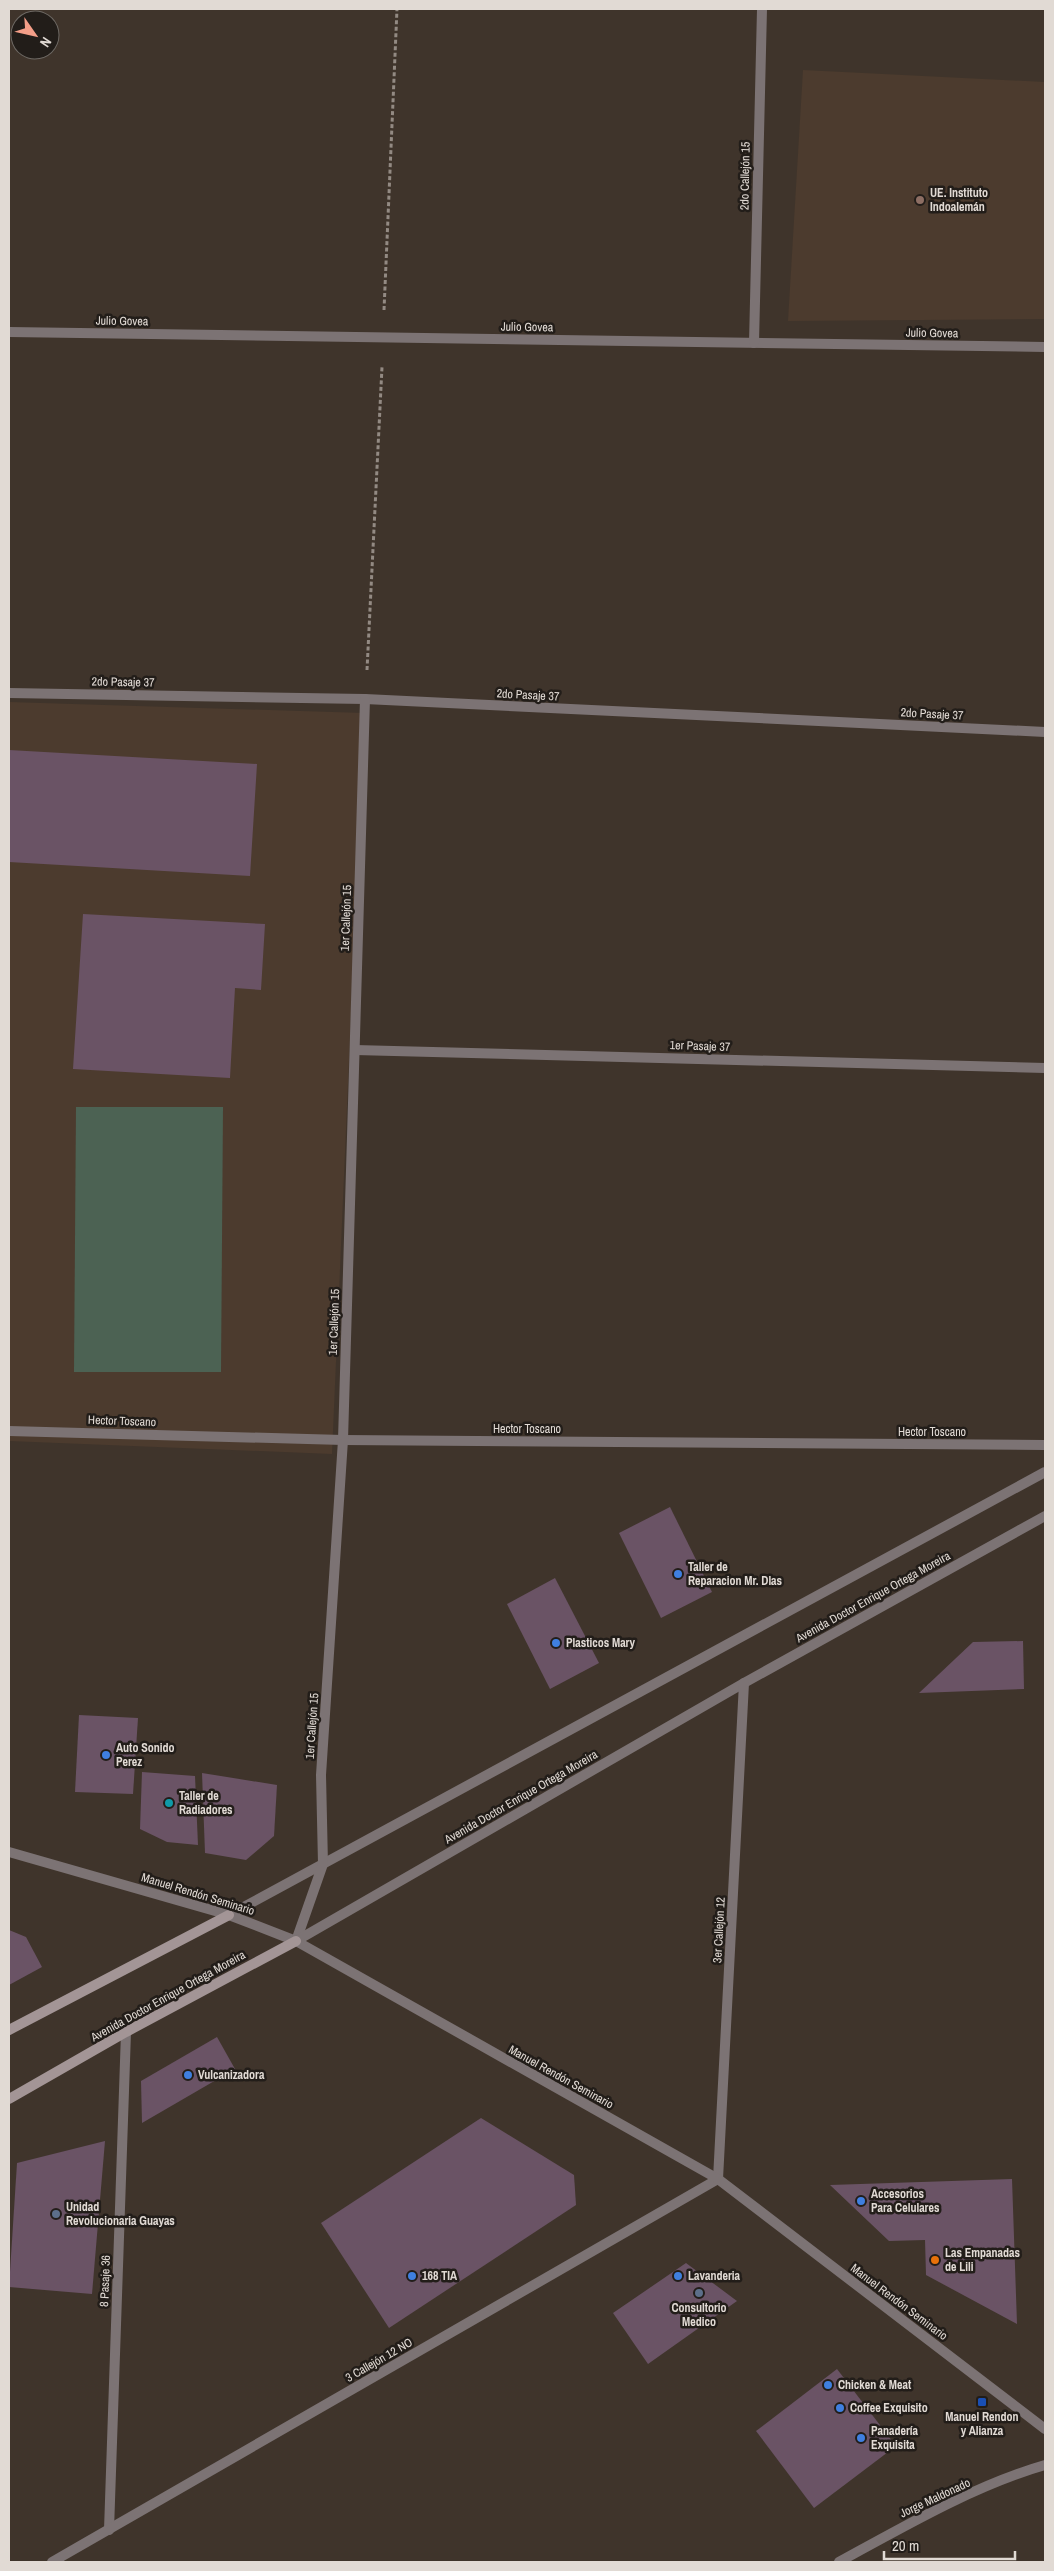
<svg xmlns="http://www.w3.org/2000/svg" width="1054" height="2571" viewBox="0 0 1054 2571" font-family="'Archivo Narrow',sans-serif">
	<style>
		.built { fill: #4c3b2e }
		.green { fill: #4c6253 }
		.building { fill: #6a5365 }
		.lines { fill: none; stroke-linecap: round; stroke-linejoin: round }
		.path { stroke: #938a83; stroke-width: 3; stroke-dasharray: 4 2.5; stroke-linecap: butt }
		.minor { stroke: #7c7374; stroke-width: 10 }
		.tertiary { stroke: #7c7374; stroke-width: 10 }
		.secondary { stroke: #a39596; stroke-width: 10 }
		.education-dot { fill: #8d6e63; stroke: #221d19; stroke-width: 2 }
		.shop-dot { fill: #3f7fe0; stroke: #221d19; stroke-width: 2 }
		.culture-dot { fill: #0f9aa8; stroke: #221d19; stroke-width: 2 }
		.service-dot { fill: #5c6f8a; stroke: #221d19; stroke-width: 2 }
		.food-dot { fill: #e8710a; stroke: #221d19; stroke-width: 2 }
		.transit-dot { fill: #1a4fb4; stroke: #221d19; stroke-width: 2 }
		.labels { text-anchor: middle; dominant-baseline: central; stroke-width: 5; stroke-linejoin: round; paint-order: stroke }
		.street-label { font-size: 12px; fill: #e1dad4; stroke: #221d19 }
		.poi-label { font-size: 12px; font-weight: bold; fill: #e1dad4; stroke: #221d19; text-anchor: start }
	</style>
	<rect width="100%" height="100%" fill="#3f342b"/>
	<g class="built">
		<polygon points="803,70 1045,82 1045,319 788,321"/>
		<polygon points="9,702 364,713 332,1454 9,1441"/>
	</g>
	<polygon class="green" points="76,1107 223,1107 221,1372 74,1372"/>
	<g class="building">
		<polygon points="9,750 257,764 250,876 9,862"/>
		<polygon points="83,914 265,924 261,990 235,988 230,1078 73,1069"/>
		<polygon points="670,1507 712,1592 661,1618 619,1533"/>
		<polygon points="555,1578 599,1663 550,1689 507,1604"/>
		<polygon points="1023,1641 1024,1689 919,1693 973,1642"/>
		<polygon points="79,1715 138,1718 133,1794 75,1792"/>
		<polygon points="142,1772 195,1776 198,1845 167,1842 140,1829"/>
		<polygon points="202,1773 277,1785 274,1836 246,1860 205,1853"/>
		<polygon points="9,1930 26,1937 42,1967 9,1985"/>
		<polygon points="217,2037 235,2069 142,2123 141,2081"/>
		<polygon points="481,2118 574,2175 576,2205 389,2328 321,2223"/>
		<polygon points="105,2141 92,2294 9,2287 17,2163"/>
		<polygon points="1012,2179 1017,2324 926,2275 925,2240 889,2241 830,2185"/>
		<polygon points="686,2263 737,2301 648,2364 613,2313"/>
		<polygon points="837,2369 896,2446 814,2508 756,2431"/>
	</g>
	<g class="lines">
		<g class="path">
			<polyline points="384,310 397,9"/>
			<polyline points="367,670 382,367"/>
		</g>
		<g class="minor">
			<polyline points="9,332 1045,347"/>
			<polyline points="754,343 762,9"/>
			<polyline points="9,693 365,699 1045,732"/>
			<polyline points="355,1050 1045,1068"/>
			<polyline points="9,1431 343,1440 1045,1445"/>
			<polyline points="229,1915 1045,1472"/>
			<polyline points="296,1941 323,1864 321,1775 343,1440 365,699"/>
			<polyline points="296,1941 744,1683 1045,1516"/>
			<polyline points="109,2530 126,2032"/>
			<polyline points="52,2562 718,2179 744,1683"/>
		</g>
		<g class="tertiary">
			<polyline points="9,1852 229,1915 296,1941 718,2179 1045,2429"/>
			<path d="M839,2562c64,-35 136,-77 206,-97"/>
		</g>
		<g class="secondary">
			<polyline points="9,2030 229,1915"/>
			<polyline points="9,2099 126,2032 296,1941"/>
		</g>
	</g>
	<circle class="education-dot" cx="920" cy="200" r="5"/>
	<g class="shop-dot">
		<circle cx="678" cy="1574" r="5"/>
		<circle cx="556" cy="1643" r="5"/>
		<circle cx="106" cy="1755" r="5"/>
		<circle cx="188" cy="2075" r="5"/>
		<circle cx="861" cy="2201" r="5"/>
		<circle cx="412" cy="2276" r="5"/>
		<circle cx="678" cy="2276" r="5"/>
		<circle cx="828" cy="2385" r="5"/>
		<circle cx="840" cy="2408" r="5"/>
		<circle cx="861" cy="2438" r="5"/>
	</g>
	<circle class="culture-dot" cx="169" cy="1803" r="5"/>
	<g class="service-dot">
		<circle cx="56" cy="2214" r="5"/>
		<circle cx="699" cy="2293" r="5"/>
	</g>
	<circle class="food-dot" cx="935" cy="2260" r="5"/>
	<rect class="transit-dot" x="977" y="2397" width="10" height="10" rx="2.5"/>
	<g class="labels">
		<g class="street-label">
			<text transform="translate(745 176) rotate(-89)">2do Callejón 15</text>
			<text transform="translate(122 321) rotate(1)">Julio Govea</text>
			<text transform="translate(527 327) rotate(1)">Julio Govea</text>
			<text transform="translate(932 333) rotate(1)">Julio Govea</text>
			<text transform="translate(123 682) rotate(1)">2do Pasaje 37</text>
			<text transform="translate(528 695) rotate(3)">2do Pasaje 37</text>
			<text transform="translate(932 714) rotate(3)">2do Pasaje 37</text>
			<text transform="translate(346 918) rotate(-88)">1er Callejón 15</text>
			<text transform="translate(700 1046) rotate(2)">1er Pasaje 37</text>
			<text transform="translate(334 1322) rotate(-88)">1er Callejón 15</text>
			<text transform="translate(122 1421) rotate(2)">Hector Toscano</text>
			<text x="527" y="1429">Hector Toscano</text>
			<text x="932" y="1432">Hector Toscano</text>
			<text transform="translate(873 1597) rotate(-29)">Avenida Doctor Enrique Ortega Moreira</text>
			<text transform="translate(312 1726) rotate(-86)">1er Callejón 15</text>
			<text transform="translate(521 1797) rotate(-30)">Avenida Doctor Enrique Ortega Moreira</text>
			<text transform="translate(198 1894) rotate(17)">Manuel Rendón Seminario</text>
			<text transform="translate(719 1930) rotate(-87)">3er Callejón 12</text>
			<text transform="translate(168 1996) rotate(-29)">Avenida Doctor Enrique Ortega Moreira</text>
			<text transform="translate(561 2077) rotate(29)">Manuel Rendón Seminario</text>
			<text transform="translate(105 2281) rotate(-88)">8 Pasaje 36</text>
			<text transform="translate(899 2302) rotate(37)">Manuel Rendón Seminario</text>
			<text transform="translate(379 2360) rotate(-30)">3 Callejón 12 NO</text>
			<text transform="translate(935 2498) rotate(-25)">Jorge Maldonado</text>
		</g>
		<g class="poi-label">
			<text x="930" y="193">UE. Instituto<tspan x="930" dy="14">Indoalemán</tspan></text>
			<text x="688" y="1567">Taller de<tspan x="688" dy="14">Reparacion Mr. Dlas</tspan></text>
			<text x="566" y="1643">Plasticos Mary</text>
			<text x="116" y="1748">Auto Sonido<tspan x="116" dy="14">Perez</tspan></text>
			<text x="179" y="1796">Taller de<tspan x="179" dy="14">Radiadores</tspan></text>
			<text x="198" y="2075">Vulcanizadora</text>
			<text x="871" y="2194">Accesorios<tspan x="871" dy="14">Para Celulares</tspan></text>
			<text x="66" y="2207">Unidad<tspan x="66" dy="14">Revolucionaria Guayas</tspan></text>
			<text x="945" y="2253">Las Empanadas<tspan x="945" dy="14">de Lili</tspan></text>
			<text x="422" y="2276">168 TIA</text>
			<text x="688" y="2276">Lavanderia</text>
			<text x="699" y="2308" text-anchor="middle">Consultorio<tspan x="699" dy="14">Medico</tspan></text>
			<text x="838" y="2385">Chicken &amp; Meat</text>
			<text x="850" y="2408">Coffee Exquisito</text>
			<text x="982" y="2417" text-anchor="middle">Manuel Rendon<tspan x="982" dy="14">y Alianza</tspan></text>
			<text x="871" y="2431">Panadería<tspan x="871" dy="14">Exquisita</tspan></text>
		</g>
	</g>
	<rect width="1054" height="2571" fill="none" stroke="#e1dad4" stroke-width="20"/>
	<g transform="translate(35 35) rotate(124)"><circle r="24" fill="#221d19" stroke="#6e6964"/>
	<path d="M0-4L9 19L0 12L-9 19Z" fill="#f49e88"/>
	<text y="-8" font-size="14" font-weight="bold" text-anchor="middle" fill="#e1dad4">N</text>
	</g>
	<path d="M884 2551v8h131v-8" fill="none" stroke="#e1dad4" stroke-width="2.5"/>
	<text x="892" y="2551" font-size="15" fill="#e1dad4" stroke="#221d19" stroke-width="4" paint-order="stroke">20 m</text>
</svg>
